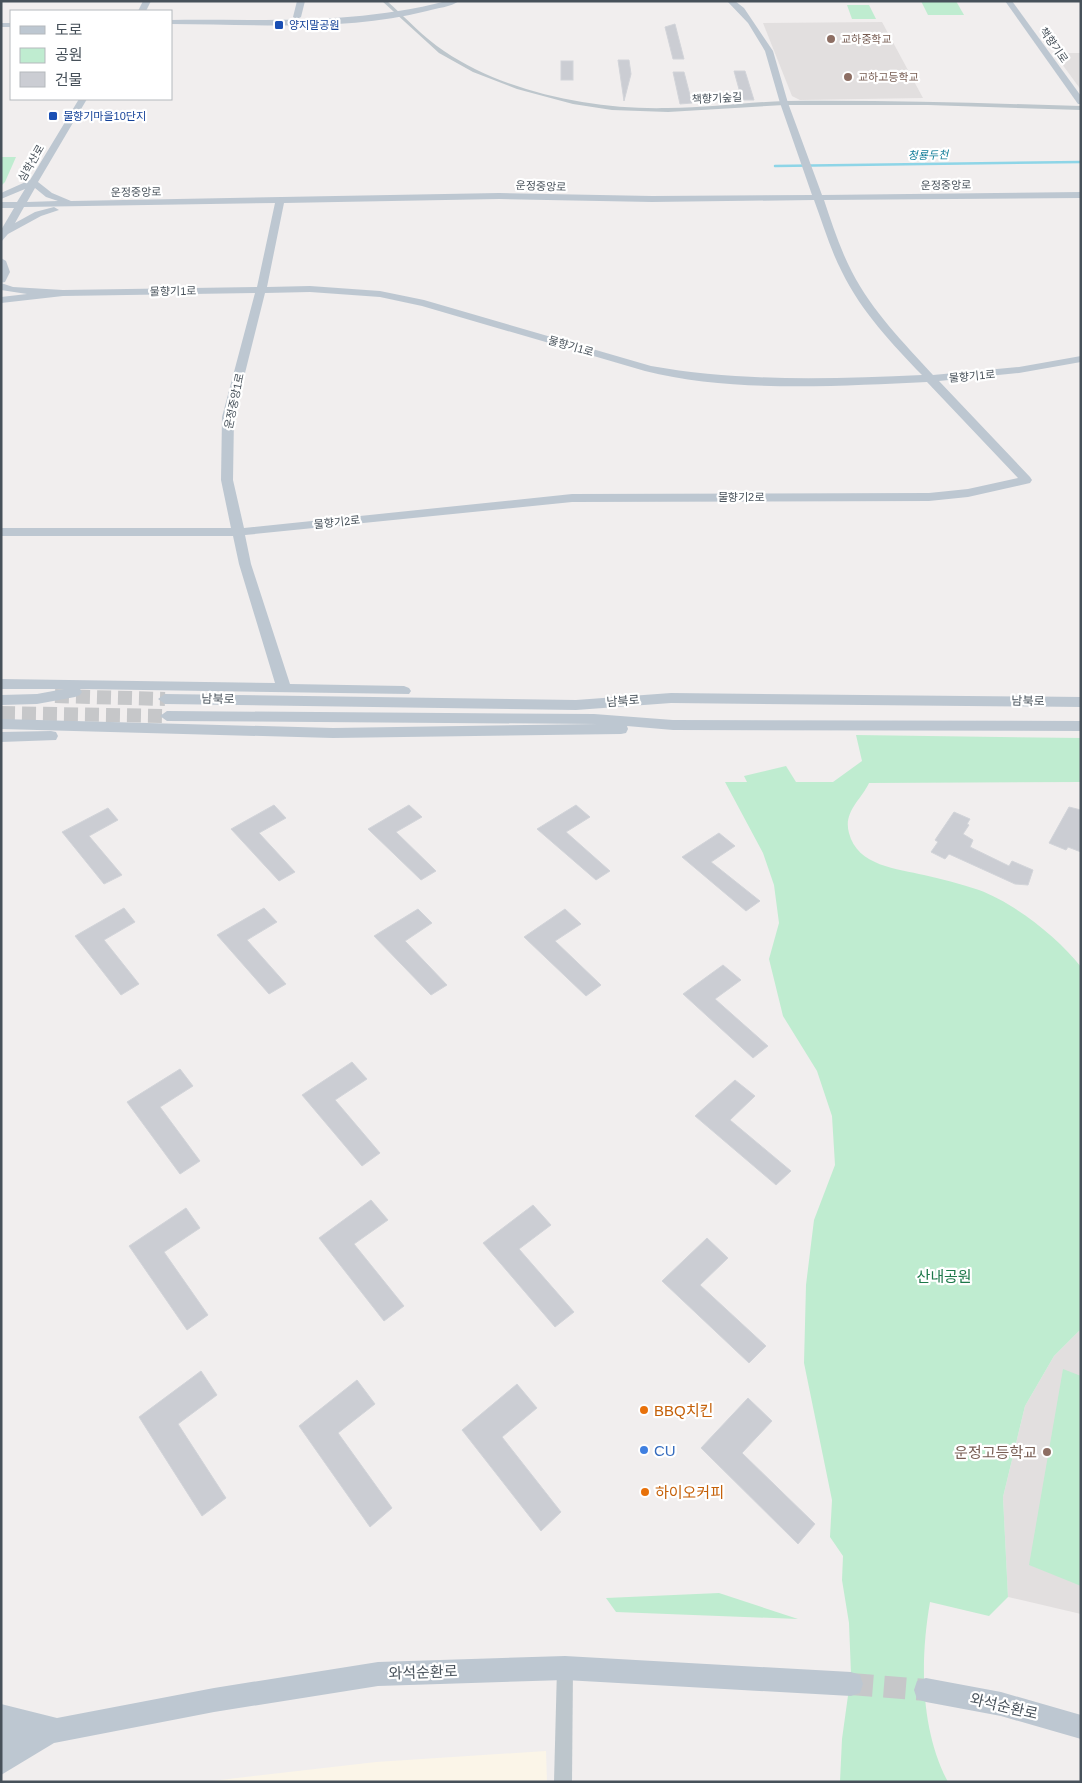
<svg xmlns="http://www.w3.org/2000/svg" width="1082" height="1783" viewBox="0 0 1082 1783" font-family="Arial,'Noto Sans KR',sans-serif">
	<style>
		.commercial { fill: #fbf5e8 }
		.education { fill: #e2dfdf }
		.green { fill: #bfecd0 }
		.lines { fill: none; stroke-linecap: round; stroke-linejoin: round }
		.stream { stroke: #8ed5e7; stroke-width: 2.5 }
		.building { fill: #cbcdd3; stroke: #d2d4d9 }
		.secondary-tunnel-far1 { stroke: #c6c7c9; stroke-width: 14; stroke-dasharray: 14 7; stroke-linecap: butt }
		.secondary-tunnel { stroke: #c6c7c9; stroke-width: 22; stroke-dasharray: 22 11; stroke-linecap: butt }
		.street { fill: #bdc6cc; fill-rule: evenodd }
		.secondary { fill: #bdc7d1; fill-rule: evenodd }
		.transit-dot { fill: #1a4fb4; stroke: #fff; stroke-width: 2 }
		.education-dot { fill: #8d6e63; stroke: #fff; stroke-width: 2 }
		.food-dot { fill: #e8710a; stroke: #fff; stroke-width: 2 }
		.shop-dot { fill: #3f7fe0; stroke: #fff; stroke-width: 2 }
		.labels { text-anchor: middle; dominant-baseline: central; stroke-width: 4.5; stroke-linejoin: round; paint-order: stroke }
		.far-transit-label { font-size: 11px; fill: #164399; stroke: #fff; text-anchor: start }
		.far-education-label { font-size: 11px; fill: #785e54; stroke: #fff; text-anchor: start }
		.far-street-label { font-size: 11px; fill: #47515a; stroke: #fff }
		.far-water-label { font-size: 11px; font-style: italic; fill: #147e99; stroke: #fff }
		.street-label { font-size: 12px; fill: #47515a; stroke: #fff }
		.near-park-label { font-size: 15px; fill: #1c7849; stroke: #fff }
		.near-food-label { font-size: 15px; fill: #c56008; stroke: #fff; text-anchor: start }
		.near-shop-label { font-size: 15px; fill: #366cbe; stroke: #fff; text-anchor: start }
		.near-education-label { font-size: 15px; fill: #785e54; stroke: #fff; text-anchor: end }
		.near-street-label { font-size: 15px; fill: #47515a; stroke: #fff }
	</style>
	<rect width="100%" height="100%" fill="#f1eeee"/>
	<polygon class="commercial" points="546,1751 547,1782 203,1782 376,1762"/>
	<g class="education">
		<polygon points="882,22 923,98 800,100 792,96 763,23"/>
		<polygon points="1054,53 1081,53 1081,90"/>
		<polygon points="1081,1329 1081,1614 1008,1597 1003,1497 1025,1406 1054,1356"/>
	</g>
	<g class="green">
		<polygon points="921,1 956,1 964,15 928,15"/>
		<polygon points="847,5 869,5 876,19 852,19"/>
		<polygon points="1,157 16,157 5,182 1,186"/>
		<path d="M856,735l225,3v44l-212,1c-8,17 -26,29 -20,50 8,33 49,36 75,42 18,4 37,9 55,15 35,13 79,47 102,77v362l-27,27 -29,50 -22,91 5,100 -19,19 -59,-14c-10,58 -10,127 18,180h-108l2,-43 9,-65 -2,-51 -7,-43 1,-24 -13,-19 2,-37 -28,-137 2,-78 8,-65 21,-55 -3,-49 -15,-45 -34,-55 -14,-57 10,-36 -5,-38 -11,-32 -38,-71h22l-3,-6 42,-10 10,16h37l29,-21z"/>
		<polygon points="1063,1369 1081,1376 1081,1586 1029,1565"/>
		<polygon points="719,1593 798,1619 616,1612 606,1598"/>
	</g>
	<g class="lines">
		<polyline class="stream" points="775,166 1081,162"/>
	</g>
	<g class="building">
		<polygon points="675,24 684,59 673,59 665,27"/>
		<polygon points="618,60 629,60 631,74 624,101"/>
		<rect x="561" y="61" width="12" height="19"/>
		<polygon points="734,71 745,71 754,100 742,100"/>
		<polygon points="673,72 684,72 692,103 680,104"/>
		<polygon points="274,805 286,818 259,833 295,872 279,881 231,829"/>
		<polygon points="409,805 422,817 396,832 436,871 421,880 368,829"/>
		<polygon points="576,805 590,817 566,832 610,871 596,880 537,829"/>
		<polygon points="1069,807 1081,810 1081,852 1068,847 1066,850 1049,843"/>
		<polygon points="108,808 118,820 89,836 122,875 104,884 62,832"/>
		<polygon points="954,812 970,819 967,824 969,825 963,834 973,840 970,847 1009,866 1012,861 1033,870 1028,885 1015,884 949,854 945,859 931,852 938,842 935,840"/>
		<polygon points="719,833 735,846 711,862 760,901 746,911 682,857"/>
		<polygon points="124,908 135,922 104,940 139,984 121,995 75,936"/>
		<polygon points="264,908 277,922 247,940 286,984 269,994 217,935"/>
		<polygon points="418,909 432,923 405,941 447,985 431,995 374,936"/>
		<polygon points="565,909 581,924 555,941 601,985 586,996 524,937"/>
		<polygon points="723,965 741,980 715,999 768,1046 753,1058 683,994"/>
		<polygon points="352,1062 367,1079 335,1100 380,1153 362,1166 302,1095"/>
		<polygon points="180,1069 193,1086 160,1107 200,1161 180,1174 127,1102"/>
		<polygon points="735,1080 755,1096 730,1120 791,1171 776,1185 695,1116"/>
		<polygon points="371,1200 388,1220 354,1244 404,1306 384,1321 319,1238"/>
		<polygon points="533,1205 551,1225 519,1249 574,1312 555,1327 483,1243"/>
		<polygon points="186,1208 200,1228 164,1252 208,1315 187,1330 129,1246"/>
		<polygon points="707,1238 728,1258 700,1285 766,1346 749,1363 662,1281"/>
		<polygon points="201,1371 217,1395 178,1424 226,1498 202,1516 139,1417"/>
		<polygon points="357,1380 375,1404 338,1433 392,1508 370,1527 299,1426"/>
		<polygon points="517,1384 537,1408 502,1437 561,1512 541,1531 462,1430"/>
		<polygon points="748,1398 772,1421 742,1453 815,1524 798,1544 701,1448"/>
	</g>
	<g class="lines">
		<g class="secondary-tunnel-far1">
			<polyline points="55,696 165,699"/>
			<polyline points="1,713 167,716"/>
		</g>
		<polyline class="secondary-tunnel" points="851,1684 926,1690"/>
		<g class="street">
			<path d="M382,1h5c19,17 37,37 57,50 62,42 151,59 224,57 40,0 79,-6 118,-7 98,-1 196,2 295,5v4l-153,-5h-144l-116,7 -56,-2 -39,-6 -56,-15 -44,-17 -34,-19z"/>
			<polygon points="565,1660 571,1662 573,1668 572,1782 554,1782 557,1668 559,1662"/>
		</g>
		<g class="secondary">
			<polygon points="143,1 151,1 146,11 138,11"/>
			<polygon points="297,1 305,1 301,17 297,19 293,17"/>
			<path d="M446,1h13c-8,6 -22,7 -32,10 -82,21 -172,13 -256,13v-4c92,-1 185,5 275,-19z"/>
			<path d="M727,1h8l9,7 29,43 15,52 34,92 259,-3v6l-257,2c8,24 16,49 28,72 20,39 52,71 81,103l86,-8 62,-11v6l-62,11 -80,8 91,96 2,3 -2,3 -62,14 -39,4 -357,1 -327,33 6,29 39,120 114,2 5,2 2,3 -2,3 -329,-5 2,3 -2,3 -5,2 -38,7 -36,1v-10l36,-1 27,-5h-63v-10l274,4 -36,-119 -6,-28h-232v-8h230l-10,-48 1,-63 33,-124 -192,3 -62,7v-6l26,-3 -26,-4v-7l12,4 50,3 194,-3 18,-84 -251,4 -9,16 20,-11 19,-5 5,3 -18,6 -33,18 -7,8v-12l13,-22h-13v-6h16l8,-13 -24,10v-6l29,-13 49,-81h8l-49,83 14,11 19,8 428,-8 153,3 160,-1 -32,-92 -15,-52 -17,-28zM35,188l11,9 12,4 -31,1zM499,199l153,3 162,-2c9,24 16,49 28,72 19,39 50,72 80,103 -90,4 -182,7 -271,-9l-227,-66 -44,-9 -70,-5 -43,1 17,-84zM310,292l70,5 42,9 223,65c86,22 194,15 282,11l91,96 -50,11 -39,4 -357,1 -328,34 -11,-48 1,-63 31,-124z"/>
			<polygon points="1005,1 1012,1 1081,96 1081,104 1078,104"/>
			<rect x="1" y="23" width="10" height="4"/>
			<polygon points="1,258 6,261 10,272 5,282 1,283"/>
			<polygon points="671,693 1081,697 1081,707 671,703 576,710 165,704 158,699 165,694 576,700"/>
			<polygon points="167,711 594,714 673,720 1081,721 1081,731 673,730 627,726 628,729 626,733 621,734 333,738 1,729 1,719 333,728 598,724 167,721 160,716"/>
			<polygon points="51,731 56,732 58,736 56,740 1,742 1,732"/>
			<polygon points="565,1656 851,1672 860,1675 863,1684 860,1693 851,1696 565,1680 378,1686 214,1712 54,1743 1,1775 1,1704 57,1718 214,1688 378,1662"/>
			<polygon points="926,1678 1001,1692 1081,1715 1081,1739 1001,1716 926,1702 917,1699 914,1690 917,1681"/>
		</g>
	</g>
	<g class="transit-dot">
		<rect x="274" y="20" width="10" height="10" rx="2.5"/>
		<rect x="48" y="111" width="10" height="10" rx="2.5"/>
	</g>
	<g class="education-dot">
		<circle cx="831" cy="39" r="5"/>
		<circle cx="848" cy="77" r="5"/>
		<circle cx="1047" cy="1452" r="5"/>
	</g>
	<g class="food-dot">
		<circle cx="644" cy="1410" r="5"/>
		<circle cx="645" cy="1492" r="5"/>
	</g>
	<circle class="shop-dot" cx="644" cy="1450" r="5"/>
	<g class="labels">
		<g class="far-transit-label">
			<text x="289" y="25">양지말공원</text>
			<text x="63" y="116">물향기마을10단지</text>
		</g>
		<g class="far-education-label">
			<text x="841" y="39">교하중학교</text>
			<text x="858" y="77">교하고등학교</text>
		</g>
		<g class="far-street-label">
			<text transform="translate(1054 45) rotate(55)">책향기로</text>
			<text transform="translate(717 98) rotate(-3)">책향기숲길</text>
			<text transform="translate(31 163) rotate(-60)">심학산로</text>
			<text transform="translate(946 185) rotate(-1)">운정중앙로</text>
			<text transform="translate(541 186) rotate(2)">운정중앙로</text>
			<text transform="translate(136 192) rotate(-1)">운정중앙로</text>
			<text transform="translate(173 291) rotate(-1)">물향기1로</text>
			<text transform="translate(571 346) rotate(16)">물향기1로</text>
			<text transform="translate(972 376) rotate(-5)">물향기1로</text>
			<text transform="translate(234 401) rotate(-78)">운정중앙1로</text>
			<text x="741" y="497">물향기2로</text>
			<text transform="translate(337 522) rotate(-6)">물향기2로</text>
		</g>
		<g class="far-water-label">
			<text transform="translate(928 155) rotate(-1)">청룡두천</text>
		</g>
		<g class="street-label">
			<text transform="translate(218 699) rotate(1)">남북로</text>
			<text transform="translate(623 701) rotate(-4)">남북로</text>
			<text transform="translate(1028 701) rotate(1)">남북로</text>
		</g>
		<g class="near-park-label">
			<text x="944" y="1276">산내공원</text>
		</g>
		<g class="near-food-label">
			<text x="654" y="1410">BBQ치킨</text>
			<text x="655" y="1492">하이오커피</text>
		</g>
		<g class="near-shop-label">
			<text x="654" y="1450">CU</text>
		</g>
		<g class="near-education-label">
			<text x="1037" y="1452">운정고등학교</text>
		</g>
		<g class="near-street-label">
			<text transform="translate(423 1672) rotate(-2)">와석순환로</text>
			<text transform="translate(1004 1706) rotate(13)">와석순환로</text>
		</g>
	</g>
	<rect width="1082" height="1783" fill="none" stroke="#47515a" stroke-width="5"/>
	<rect x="10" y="10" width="162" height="90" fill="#ffffff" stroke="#b5b9bd"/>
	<rect x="20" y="26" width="25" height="8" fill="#bdc7d1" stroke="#b5b9bd"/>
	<text x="55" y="35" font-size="15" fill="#47515a">도로</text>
	<rect x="20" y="48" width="25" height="15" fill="#bfecd0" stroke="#b5b9bd"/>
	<text x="55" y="60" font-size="15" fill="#47515a">공원</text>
	<rect x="20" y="72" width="25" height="15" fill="#cbcdd3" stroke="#b5b9bd"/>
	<text x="55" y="85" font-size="15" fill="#47515a">건물</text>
</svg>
